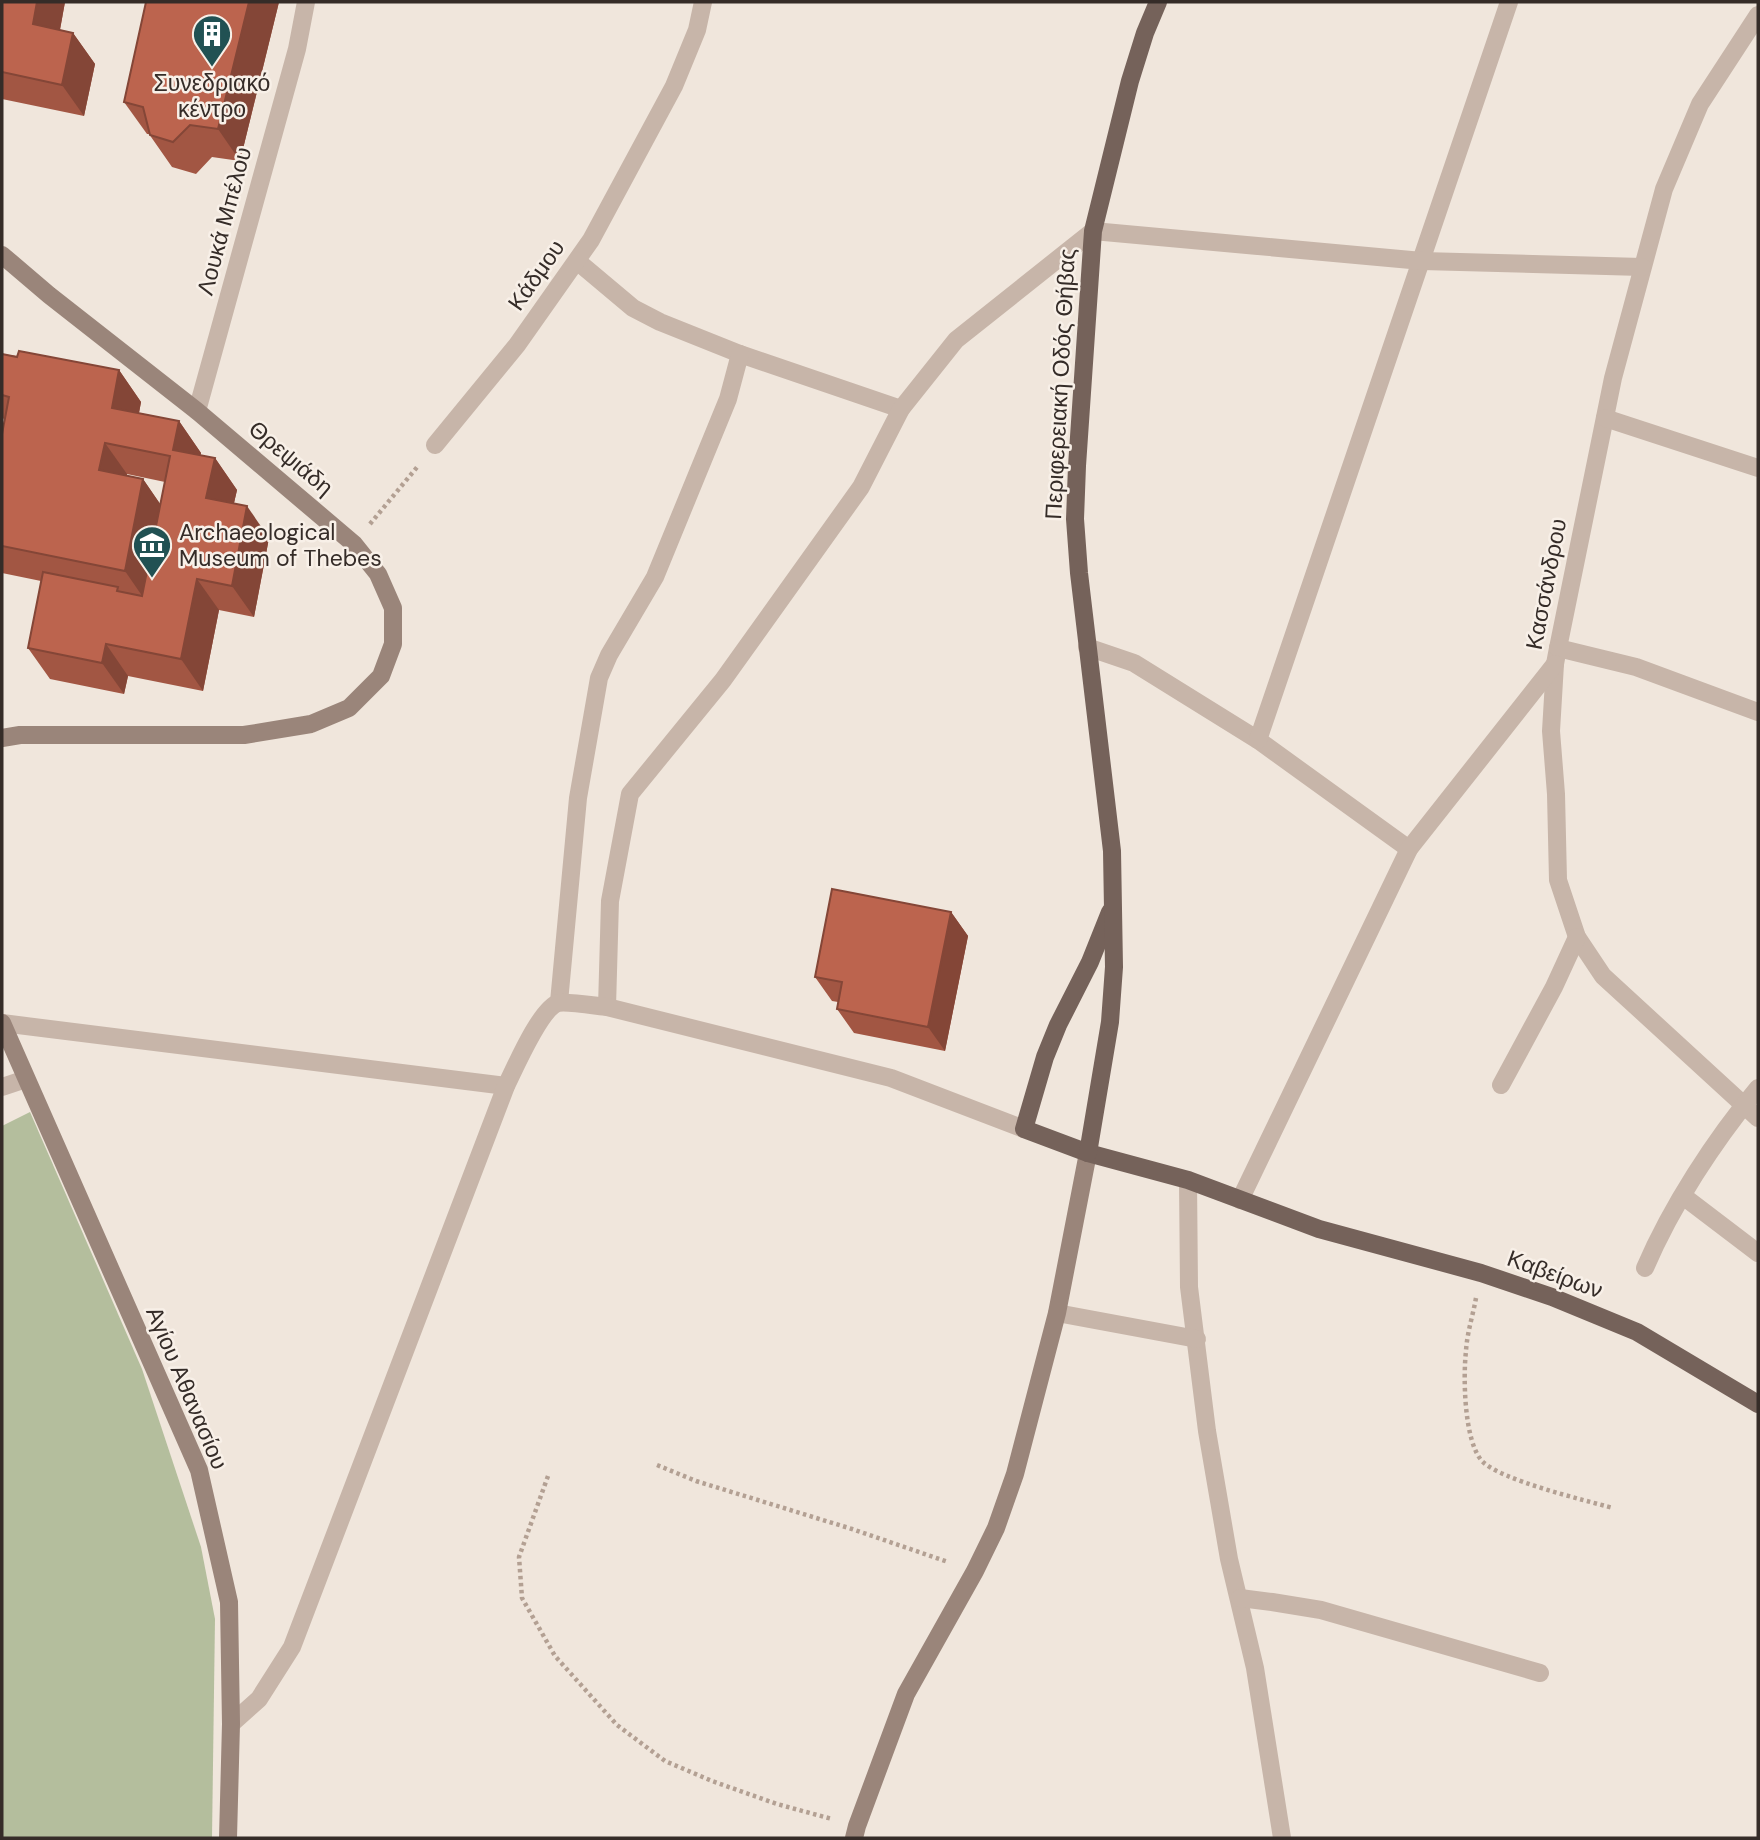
<svg xmlns="http://www.w3.org/2000/svg" width="1760" height="1840" viewBox="0 0 1760 1840" font-family="'DM Sans',sans-serif">
	<style>
		.green { fill: #b4be9d }
		.lines { fill: none; stroke-linecap: round; stroke-linejoin: round }
		.path { stroke: #b3a093; stroke-width: 4.5; stroke-dasharray: 3.5 3.5; stroke-linecap: butt }
		.street { stroke: #c7b5a9; stroke-width: 18 }
		.secondary { stroke: #9a857a; stroke-width: 18 }
		.primary { stroke: #75625a; stroke-width: 18 }
		.wall { fill: #a25643; fill-rule: evenodd }
		.shaded-wall { fill: #844637 }
		.building { fill: #bc644e; stroke: #844637; stroke-width: 2 }
		.labels { text-anchor: middle; dominant-baseline: central; stroke-width: 5; stroke-linejoin: round; paint-order: stroke }
		.poi-label { font-size: 23px; fill: #352c28; stroke: #f8f0e8 }
		.street-label { font-size: 23px; fill: #352c28; stroke: #f8f0e8 }
	</style>
	<rect width="100%" height="100%" fill="#f0e6dc"/>
	<polygon class="green" points="30,1112 142,1369 201,1547 215,1619 212,1838 2,1838 2,1126"/>
	<g class="lines">
		<g class="path">
			<polyline points="370,524 418,466"/>
			<path d="M1476,1298c-3,17 -9,35 -10,53 -3,26 -2,90 16,110 18,19 102,39 131,47"/>
			<polyline points="657,1465 696,1481 852,1529 948,1562"/>
			<polyline points="548,1476 519,1557 522,1598 555,1656 617,1725 665,1761 712,1781 777,1804 832,1819"/>
		</g>
		<g class="street">
			<polyline points="1758,15 1700,104 1664,189 1613,378 1558,648 1555,664 1551,731 1556,794 1558,880 1577,937 1603,976 1758,1118"/>
			<polyline points="577,261 633,308 660,322 740,354 901,409"/>
			<polyline points="197,411 297,49 306,2"/>
			<polyline points="1605,418 1758,468"/>
			<polyline points="435,445 517,345 591,240 674,86 697,30 703,2"/>
			<polyline points="1087,647 1134,663 1258,740 1409,849"/>
			<polyline points="1558,648 1636,667 1758,712"/>
			<polyline points="1258,740 1509,2"/>
			<polyline points="559,1002 578,798 599,678 609,655 655,577 728,399 740,354"/>
			<polyline points="607,1007 610,901 630,794 723,680 861,487 901,409 956,340 1093,231 1422,261 1642,267"/>
			<polyline points="2,1023 506,1086"/>
			<polyline points="1501,1085 1554,987 1577,937"/>
			<polyline points="2,1087 26,1079"/>
			<polyline points="1188,1180 1189,1287 1207,1431 1229,1559 1255,1668 1282,1838"/>
			<polyline points="1683,1196 1758,1253"/>
			<polyline points="1240,1200 1409,849 1555,664"/>
			<path d="M1645,1268c26,-61 70,-129 113,-180"/>
			<polyline points="1057,1313 1197,1339"/>
			<polyline points="1240,1598 1272,1602 1321,1610 1540,1673"/>
			<path d="M231,1724l28,-25 33,-52 214,-561c9,-18 34,-77 52,-83 8,-2 39,3 49,4l284,71 133,51"/>
		</g>
		<g class="secondary">
			<polyline points="2,255 49,295 197,411 354,544 378,574 393,608 393,644 381,676 349,708 311,724 244,735 20,735 2,738"/>
			<polyline points="2,1023 199,1470 229,1602 231,1724 228,1838"/>
			<polyline points="854,1838 857,1826 906,1694 975,1571 996,1528 1015,1474 1057,1313 1088,1153"/>
		</g>
		<g class="primary">
			<polyline points="1110,912 1090,962 1058,1025 1045,1057 1024,1129 1088,1153 1188,1180 1319,1229 1481,1273 1552,1297 1637,1332 1758,1404"/>
			<polyline points="1088,1153 1110,1022 1114,967 1112,851 1079,573 1075,519 1077,466 1093,231 1130,81 1145,33 1158,2"/>
		</g>
	</g>
	<g class="wall">
		<polygon points="2,2 65,2 60,30 73,33 95,64 84,116 2,99"/>
		<polygon points="146,2 279,2 240,161 212,157 196,174 172,167 149,134 147,134 124,102"/>
		<path d="M2,354l117,16 22,32 -2,11 40,8 22,32 -1,2 15,3 22,32 -3,13 35,35 -15,79 -35,-7 -16,81 -75,-15 -4,18 -74,-15 -22,-31 13,-67 -39,-8v-139l2,-14 -2,-4zM127,474l38,8 -5,22 -17,-25 -16,-3z"/>
		<polygon points="951,912 968,936 945,1051 854,1033 837,1009 838,1002 832,1001 815,977"/>
	</g>
	<g class="shaded-wall">
		<polygon points="37,2 65,2 55,56 33,24"/>
		<polygon points="249,2 279,2 240,161 218,129"/>
		<polygon points="73,33 95,64 84,116 62,85"/>
		<polygon points="119,370 141,402 134,439 112,408"/>
		<polygon points="179,421 201,453 195,481 173,450"/>
		<polygon points="105,443 127,474 122,502 99,470"/>
		<polygon points="215,458 237,490 228,529 206,498"/>
		<polygon points="143,479 165,511 147,603 125,571"/>
		<polygon points="247,506 269,538 254,617 232,586"/>
		<polygon points="197,579 219,610 203,691 181,659"/>
		<polygon points="106,644 128,676 124,694 102,663"/>
		<polygon points="951,912 968,936 945,1051 928,1027"/>
	</g>
	<g class="building">
		<polygon points="2,2 37,2 33,24 73,33 62,85 2,72"/>
		<polygon points="146,2 249,2 218,129 190,125 173,142 150,135 143,107 124,102"/>
		<polygon points="19,351 119,370 112,408 179,421 173,450 215,458 206,498 247,506 232,586 197,579 181,659 106,644 102,663 28,648 43,572 118,587 117,591 142,596 170,456 105,443 99,470 143,479 125,571 2,546 2,434 9,397 2,395 2,354 17,357"/>
		<polygon points="832,889 951,912 928,1027 837,1009 842,982 815,977"/>
	</g>
	<defs>
		<g id="building-pin" transform="scale(2.0125)"><path d="M0 17L-7.5 6A9.5 9.5 0 1 1 7.5 6Z" fill="#215153" stroke="#f8f0e8"/><path d="M-4-6H4V6H1V3H-1V6H-4ZM-2.5-4.3h1.7v1.8h-1.7ZM.8-4.3h1.7v1.8H.8ZM-2.5-1h1.7V.8h-1.7ZM.8-1h1.7V.8H.8Z" fill="#fff"/></g>
		<g id="museum-pin" transform="scale(2.0125)"><path d="M0 17L-7.5 6A9.5 9.5 0 1 1 7.5 6Z" fill="#215153" stroke="#f8f0e8"/><path d="M0-6L6-3V-2H-6V-3ZM-5-1h2V3h-2ZM-1-1h2V3h-2ZM3-1h2V3H3ZM-6 4H6V6H-6Z" fill="#fff"/></g>
	</defs>
	<g fill-rule="evenodd">
		<use href="#building-pin" x="212" y="34"/>
		<use href="#museum-pin" x="152" y="545"/>
	</g>
	<g class="labels">
		<g class="poi-label">
			<text x="212" y="83">Συνεδριακό<tspan x="212" dy="26">κέντρο</tspan></text>
			<text x="179" y="532" text-anchor="start">Archaeological<tspan x="179" dy="26">Museum of Thebes</tspan></text>
		</g>
		<g class="street-label">
			<text transform="translate(224 221) rotate(-75)">Λουκά Μπέλου</text>
			<text transform="translate(536 275) rotate(-55)">Κάδμου</text>
			<text transform="translate(1060 384) rotate(-87)">Περιφερειακή Οδός Θήβας</text>
			<text transform="translate(291 458) rotate(40)">Θρεψιάδη</text>
			<text transform="translate(1546 584) rotate(-79)">Κασσάνδρου</text>
			<text transform="translate(1555 1274) rotate(20)">Καβείρων</text>
			<text transform="translate(187 1388) rotate(67)">Αγίου Αθανασίου</text>
		</g>
	</g>
	<rect width="1760" height="1840" fill="none" stroke="#352c28" stroke-width="7"/>
</svg>
